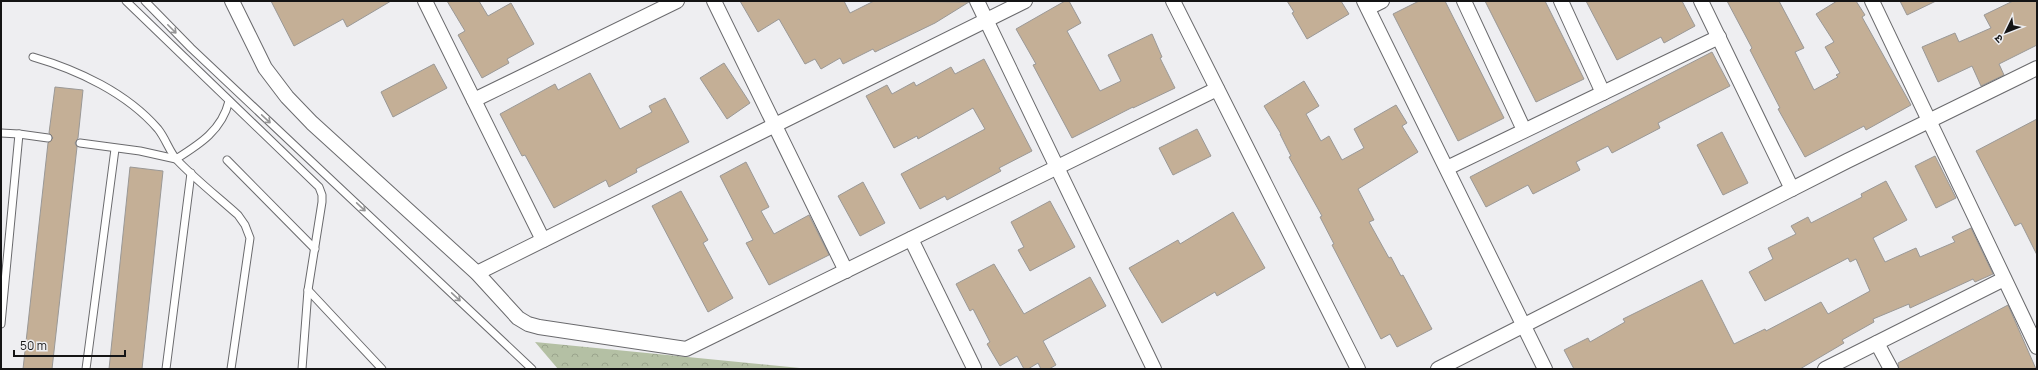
<svg xmlns="http://www.w3.org/2000/svg" width="2038" height="370" viewBox="0 0 2038 370" font-family="Manrope,'Noto Sans Devanagari',sans-serif">
	<style>
		.forest { fill: url(#forest-crowns) }
		.building { fill: #c4af96; stroke: #9a9896 }
		.lines { fill: none; stroke-linecap: round; stroke-linejoin: round }
		.service-casing { stroke: #6a6a6d; stroke-width: 9 }
		.minor-casing { stroke: #6a6a6d; stroke-width: 16 }
		.service { stroke: #fff; stroke-width: 7 }
		.minor { stroke: #fff; stroke-width: 14 }
		.oneway { stroke: #959596 }
	</style>
	<defs>
		<pattern id="forest-crowns" width="20" height="18" patternUnits="userSpaceOnUse"><rect width="20" height="18" fill="#b4c0a4"/><path d="M2 6a3 3 0 1 1 6 0M12 15a3 3 0 1 1 6 0" fill="none" stroke="#9aa48c"/></pattern>
	</defs>
	<rect width="100%" height="100%" fill="#eeeef1"/>
	<polygon class="forest" points="535,342 810,369 558,369"/>
	<g class="building">
		<polygon points="271,1 391,1 347,27 343,19 294,46"/>
		<polygon points="447,1 479,1 488,16 511,3 534,44 507,59 509,63 482,78 458,35 465,31"/>
		<polygon points="740,1 844,1 850,13 874,1 969,2 935,23 875,52 873,49 843,64 840,58 821,69 815,59 805,64 779,19 758,32"/>
		<polygon points="1065,1 1069,1 1081,23 1067,31 1100,91 1121,81 1108,55 1152,34 1162,57 1160,58 1175,88 1133,108 1133,107 1072,138 1033,65 1036,64 1016,29"/>
		<polygon points="1287,1 1341,1 1349,14 1307,39 1292,13 1294,12"/>
		<polygon points="1419,1 1445,1 1504,118 1458,141 1393,14"/>
		<polygon points="1485,1 1545,1 1584,79 1536,102"/>
		<polygon points="1586,1 1682,1 1695,26 1664,43 1661,37 1617,60"/>
		<polygon points="1727,1 1779,1 1804,48 1795,52 1814,90 1838,77 1836,75 1840,73 1825,47 1834,42 1816,14 1837,1 1856,1 1865,15 1862,17 1911,105 1866,130 1864,126 1805,157 1778,109 1780,108 1750,50 1752,48"/>
		<polygon points="1900,1 1936,1 1907,15"/>
		<polygon points="2013,1 2037,1 2037,45 1999,64 2004,75 1981,86 1972,66 1938,82 1922,47 1955,33 1959,42 1991,28 1984,15"/>
		<polygon points="1712,52 1730,86 1658,123 1660,128 1612,153 1608,146 1576,162 1580,170 1533,194 1528,185 1486,207 1470,177"/>
		<polygon points="984,59 1032,151 999,168 1001,171 947,200 945,196 920,209 901,174 985,129 973,108 918,139 917,136 894,148 866,96 887,85 892,94 914,82 916,86 951,67 955,74"/>
		<polygon points="724,63 750,103 727,119 700,78"/>
		<polygon points="434,64 447,88 393,117 381,92"/>
		<polygon points="590,73 620,129 652,112 649,106 665,98 689,142 636,169 637,172 609,187 606,180 554,208 525,155 522,156 500,114 555,84 558,90"/>
		<polygon points="1304,81 1319,106 1306,114 1321,141 1329,136 1342,160 1364,148 1354,129 1396,105 1407,123 1402,126 1418,152 1358,189 1374,220 1369,222 1389,258 1391,257 1401,276 1403,275 1432,329 1397,347 1390,334 1381,339 1332,245 1334,244 1320,217 1322,216 1289,157 1291,156 1280,134 1281,134 1264,106"/>
		<polygon points="55,87 83,90 78,138 75,143 77,147 52,369 23,369 48,143 53,138 49,133"/>
		<polygon points="2037,119 2037,255 2021,223 2015,226 1976,151"/>
		<polygon points="1197,129 1211,156 1173,175 1159,148"/>
		<polygon points="1722,132 1748,183 1723,195 1697,145"/>
		<polygon points="1935,156 1956,198 1936,208 1915,166"/>
		<polygon points="746,162 769,207 761,211 774,234 809,215 829,255 769,285 746,243 753,240 720,176"/>
		<polygon points="130,167 163,171 142,369 109,369"/>
		<polygon points="1886,181 1907,220 1873,238 1885,262 1916,248 1920,257 1955,242 1952,237 1971,228 1993,274 1975,282 1973,279 1910,308 1909,304 1873,319 1874,322 1842,340 1844,343 1800,369 1574,369 1564,350 1588,338 1590,342 1625,322 1623,319 1702,280 1734,344 1765,329 1766,331 1821,302 1828,314 1870,291 1856,259 1850,262 1848,258 1765,301 1749,272 1773,259 1768,248 1796,234 1791,226 1808,217 1811,223 1862,197 1861,194"/>
		<polygon points="863,182 885,223 860,236 838,196"/>
		<polygon points="681,191 708,240 703,243 733,298 708,312 652,206"/>
		<polygon points="1050,201 1075,247 1030,271 1018,250 1024,247 1011,222"/>
		<polygon points="1233,212 1265,268 1217,296 1215,292 1162,323 1129,268 1178,240 1180,244"/>
		<polygon points="994,264 1024,314 1090,277 1106,306 1043,341 1056,365 1049,369 1041,369 1038,363 1028,369 1024,369 1017,356 1000,366 987,344 990,342 973,309 970,311 956,284"/>
		<polygon points="2008,305 2036,369 1899,369 1898,363"/>
	</g>
	<g class="lines">
		<g class="service-casing">
			<g id="service">
				<polyline points="126,1 319,187 322,195 322,202 308,290 302,369"/>
				<polyline points="145,1 191,48 532,369"/>
				<path d="M33,57c45,13 94,36 125,72 8,10 11,22 19,31 19,20 41,37 61,55l7,10 5,13 -19,131"/>
				<polyline points="1,133 19,134 48,138"/>
				<path d="M80,143l60,8 36,8c24,-15 46,-29 53,-58"/>
				<polyline points="227,160 315,249"/>
				<polyline points="308,290 382,369"/>
				<polyline points="1,324 19,134"/>
				<polyline points="86,369 115,149"/>
				<polyline points="166,369 191,173"/>
			</g>
		</g>
		<g class="minor-casing">
			<g id="minor">
				<polyline points="232,1 265,68 287,97 312,123 477,273 518,318 528,324 539,327 686,349 1217,89"/>
				<polyline points="425,1 543,240"/>
				<polyline points="714,1 846,271"/>
				<polyline points="977,1 1154,369"/>
				<polyline points="1173,1 1358,369"/>
				<polyline points="1364,1 1545,369"/>
				<polyline points="1464,1 1524,130"/>
				<polyline points="1561,1 1603,93"/>
				<polyline points="1701,1 1792,189"/>
				<polyline points="1872,1 2037,347"/>
				<polyline points="1368,8 1382,1"/>
				<polyline points="474,100 677,1"/>
				<polyline points="1447,168 1719,37"/>
				<polyline points="911,239 974,368"/>
				<polyline points="477,273 1025,1"/>
				<polyline points="1877,343 1891,369"/>
				<polyline points="1438,369 1847,161 2037,68"/>
				<polyline points="1825,369 2004,279"/>
			</g>
		</g>
		<use href="#service" class="service"/>
		<use href="#minor" class="minor"/>
	</g>
	<defs><path id="oneway-shaft" d="M-6 0H5M1.5-3L5.5 0L1.5 3" fill="none" stroke-width="1.6" stroke-linecap="round" stroke-linejoin="round"/></defs>
	<g class="oneway">
		<use href="#oneway-shaft" transform="translate(172 29) rotate(45)"/>
		<use href="#oneway-shaft" transform="translate(266 119) rotate(43)"/>
		<use href="#oneway-shaft" transform="translate(361 207) rotate(43)"/>
		<use href="#oneway-shaft" transform="translate(456 297) rotate(43)"/>
	</g>
	<rect width="2038" height="370" fill="none" stroke="#141415" stroke-width="4"/>
	<g transform="translate(2006 32) rotate(227)" stroke="#eeeef1" stroke-width="3" paint-order="stroke">
	<path d="M0-3L7 15L0 10L-7 15Z" fill="#141415"/>
	<text y="-6" font-size="11" font-weight="bold" text-anchor="middle" fill="#141415">उ</text>
	</g>
	<path d="M14 350v6h111v-6" fill="none" stroke="#141415" stroke-width="2"/>
	<text x="20" y="350" font-size="12" fill="#141415" stroke="#eeeef1" stroke-width="3" paint-order="stroke">50 m</text>
</svg>
